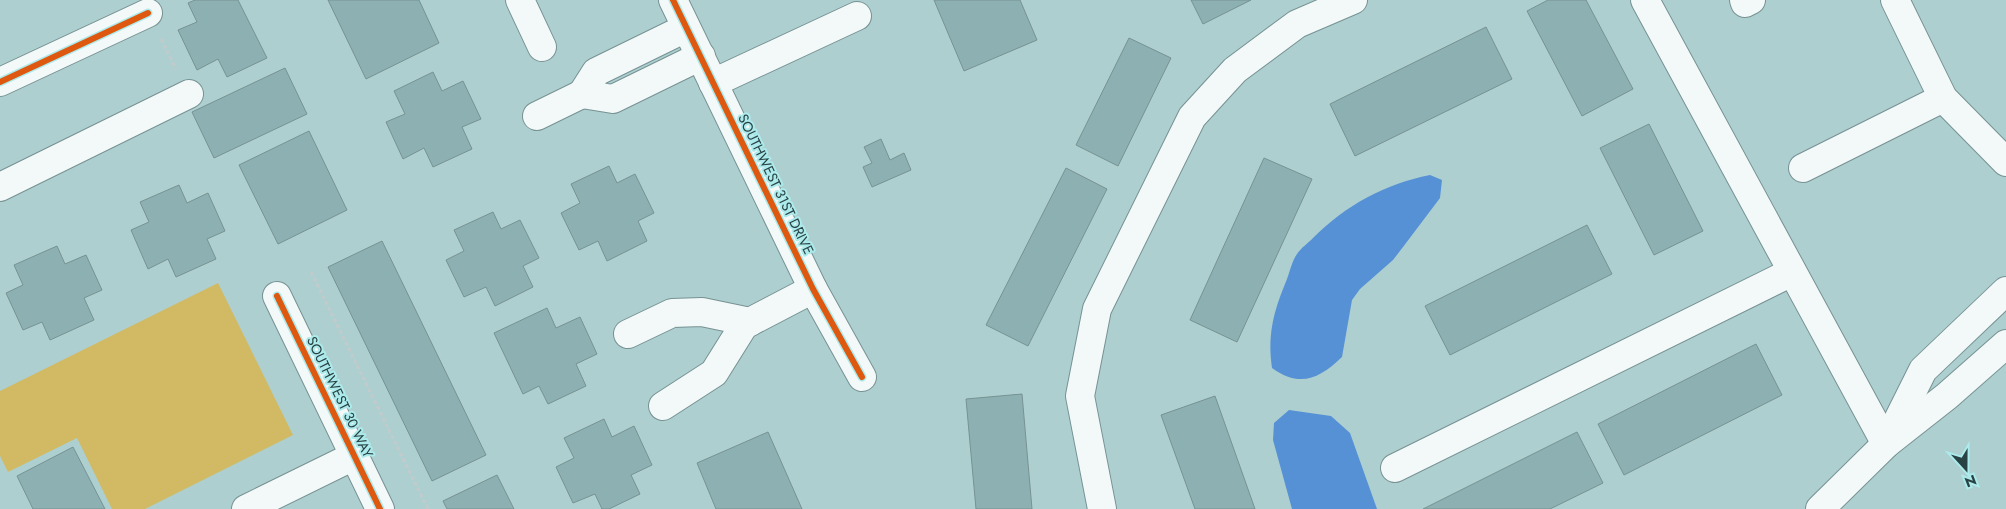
<svg xmlns="http://www.w3.org/2000/svg" width="2006" height="509" viewBox="0 0 2006 509" font-family="Jost,sans-serif">
	<style>
		.green { fill: #d2ba64 }
		.water { fill: #5691d5 }
		.building { fill: #8db1b2; stroke: #779292 }
		.lines { fill: none; stroke-linecap: round; stroke-linejoin: round }
		.minor-casing { stroke: #779293; stroke-width: 30 }
		.path { stroke: #c1cbcb; stroke-width: 3; stroke-dasharray: 4 2.5; stroke-linecap: butt }
		.minor { stroke: #f3f8f8; stroke-width: 28 }
		.cycleway-casing { stroke: #aceaeb; stroke-width: 9 }
		.cycleway { stroke: #de580f; stroke-width: 6 }
		.labels { text-anchor: middle; dominant-baseline: central; stroke-width: 4; stroke-linejoin: round; paint-order: stroke }
		.street-label { font-size: 14px; fill: #294243; stroke: #aceaeb }
	</style>
	<rect width="100%" height="100%" fill="#adcfd0"/>
	<polygon class="green" points="218,283 293,435 145,509 112,509 77,438 8,472 0,456 0,391"/>
	<g class="water">
		<path d="M1430,175l12,5 -2,18 -37,49 -10,13 -33,29 -8,11 -10,57c-23,22 -42,31 -70,11 -5,-34 2,-58 15,-89 3,-8 5,-18 10,-25 4,-6 11,-11 16,-16 33,-33 72,-54 117,-63z"/>
		<polygon points="1289,410 1331,416 1350,433 1377,509 1292,509 1273,440 1274,423"/>
	</g>
	<g class="building">
		<polygon points="195,0 238,0 267,58 227,77 218,59 197,70 178,30 197,22 188,3"/>
		<polygon points="328,0 419,0 439,43 366,79"/>
		<polygon points="934,0 1020,0 1037,40 964,71"/>
		<polygon points="1191,0 1251,0 1203,24"/>
		<polygon points="1548,0 1586,0 1633,89 1582,116 1527,11"/>
		<polygon points="1486,27 1512,79 1355,156 1330,104"/>
		<polygon points="1129,38 1171,58 1118,166 1076,145"/>
		<polygon points="285,68 307,114 214,158 192,112"/>
		<polygon points="433,72 442,91 463,81 481,119 462,127 472,149 433,167 424,148 403,159 386,122 405,114 394,91"/>
		<polygon points="1649,124 1703,231 1654,255 1600,148"/>
		<polygon points="309,131 347,210 278,244 239,165"/>
		<polygon points="881,139 890,160 904,153 911,170 872,187 863,167 872,163 864,147"/>
		<polygon points="1264,158 1312,179 1237,342 1190,320"/>
		<polygon points="609,166 617,183 635,174 654,213 638,221 647,241 607,261 598,241 579,250 561,213 580,203 571,184"/>
		<polygon points="1066,168 1107,189 1028,346 986,325"/>
		<polygon points="179,185 187,203 208,193 225,231 207,239 216,259 176,277 168,259 148,269 131,230 149,222 140,202"/>
		<polygon points="493,212 501,229 520,220 539,258 523,266 533,287 495,306 486,287 464,297 446,260 464,251 454,230"/>
		<polygon points="1587,225 1612,274 1450,355 1425,306"/>
		<polygon points="382,241 486,455 432,481 328,267"/>
		<polygon points="57,246 65,264 86,255 102,290 84,298 94,320 50,340 42,322 23,330 6,293 23,285 14,265"/>
		<polygon points="547,308 556,328 580,317 597,354 576,364 586,386 548,404 539,386 523,394 494,333"/>
		<polygon points="1756,344 1782,395 1624,475 1598,424"/>
		<polygon points="1022,394 1032,509 976,509 966,399"/>
		<polygon points="1215,396 1255,509 1195,509 1161,415"/>
		<polygon points="604,419 612,437 634,426 652,465 631,475 640,494 609,509 602,509 595,494 573,503 556,467 574,458 564,438"/>
		<polygon points="768,432 802,509 716,509 697,463"/>
		<polygon points="1577,432 1603,483 1550,509 1423,509"/>
		<polygon points="73,447 105,509 33,509 17,476"/>
		<polygon points="497,475 514,509 447,509 443,501"/>
	</g>
	<g class="lines">
		<g class="minor-casing">
			<g id="minor">
				<polyline points="520,0 542,47"/>
				<polyline points="673,0 813,289 862,377"/>
				<polyline points="1645,0 1886,444"/>
				<polyline points="1744,0 1745,3 1751,0"/>
				<polyline points="1895,0 1943,98 2006,162"/>
				<polyline points="686,28 596,72 582,94 613,99 701,56"/>
				<polyline points="0,82 148,13"/>
				<polyline points="713,83 857,16"/>
				<polyline points="537,116 582,94"/>
				<polyline points="1803,168 1943,98"/>
				<polyline points="0,187 189,94"/>
				<polyline points="277,296 380,509"/>
				<polyline points="628,334 672,313 702,312 750,322"/>
				<polyline points="663,406 714,373 744,325 813,289"/>
				<polyline points="1889,438 1923,370 2006,291"/>
				<polyline points="1395,468 1792,272"/>
				<polyline points="246,509 354,456"/>
				<polyline points="1102,509 1080,396 1097,309 1192,117 1235,70 1297,24 1353,0"/>
				<polyline points="1820,509 1886,444 1947,396 2006,344"/>
			</g>
		</g>
		<g class="path">
			<polyline points="161,39 176,69"/>
			<polyline points="311,272 428,509"/>
		</g>
		<use href="#minor" class="minor"/>
		<g class="cycleway-casing">
			<g id="cycleway">
				<polyline points="673,0 813,289 862,377"/>
				<polyline points="0,82 148,13"/>
				<polyline points="277,296 380,509"/>
			</g>
		</g>
		<use href="#cycleway" class="cycleway"/>
	</g>
	<g class="labels">
		<g class="street-label">
			<text transform="translate(776 184) rotate(64)">SOUTHWEST 31ST DRIVE</text>
			<text transform="translate(340 397) rotate(64)">SOUTHWEST 30 WAY</text>
		</g>
	</g>
	<g transform="translate(1966 469) rotate(159)" stroke="#aceaeb" stroke-width="4" paint-order="stroke">
	<path d="M0-4L9 19L0 12L-9 19Z" fill="#294243"/>
	<text y="-8" font-size="14" font-weight="bold" text-anchor="middle" fill="#294243">N</text>
	</g>
</svg>
